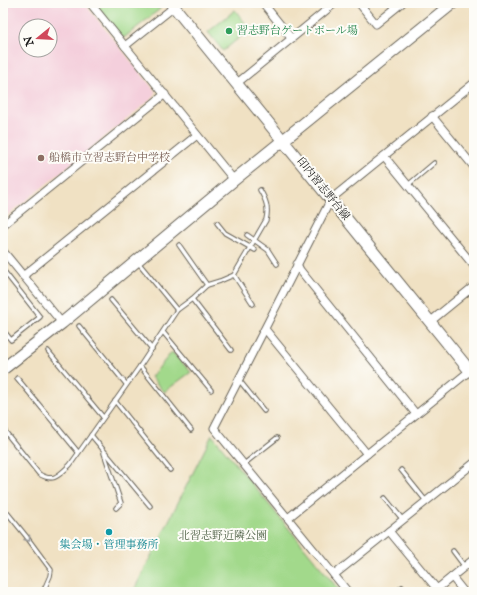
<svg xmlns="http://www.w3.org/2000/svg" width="477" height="595" viewBox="0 0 477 595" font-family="'IM FELL English','Noto Serif JP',serif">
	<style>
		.built { fill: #f4cfdc; fill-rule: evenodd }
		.green { fill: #a2d98b; stroke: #5f7a54 }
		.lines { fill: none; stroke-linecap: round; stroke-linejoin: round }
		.lane-casing { stroke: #666156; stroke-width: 5.5 }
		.street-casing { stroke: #666156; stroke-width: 9 }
		.secondary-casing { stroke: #666156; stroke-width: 13 }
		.lane { stroke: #fff; stroke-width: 3.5 }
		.street { stroke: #fff; stroke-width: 7 }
		.secondary { stroke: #fff; stroke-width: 11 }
		.oneway { stroke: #999 }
		.leisure-dot { fill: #2e9e5b; stroke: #fdfcf7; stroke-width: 1.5 }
		.education-dot { fill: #8d6e63; stroke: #fdfcf7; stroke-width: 1.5 }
		.culture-dot { fill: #0f9aa8; stroke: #fdfcf7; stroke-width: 1.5 }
		.labels { text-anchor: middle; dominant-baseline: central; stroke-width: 4; stroke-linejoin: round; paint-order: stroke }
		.leisure-label { font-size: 11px; fill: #27864d; stroke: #fdfcf7; text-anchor: start }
		.education-label { font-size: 11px; fill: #785e54; stroke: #fdfcf7; text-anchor: start }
		.street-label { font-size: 11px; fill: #1c1c1c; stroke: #fdfcf7 }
		.park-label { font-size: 11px; fill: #4b5e43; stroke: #fdfcf7 }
		.culture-label { font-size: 11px; fill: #0d838f; stroke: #fdfcf7 }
	</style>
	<rect width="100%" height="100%" fill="#fdfcf7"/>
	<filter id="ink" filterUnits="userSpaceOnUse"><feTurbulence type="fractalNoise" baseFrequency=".025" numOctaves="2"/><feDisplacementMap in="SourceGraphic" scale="8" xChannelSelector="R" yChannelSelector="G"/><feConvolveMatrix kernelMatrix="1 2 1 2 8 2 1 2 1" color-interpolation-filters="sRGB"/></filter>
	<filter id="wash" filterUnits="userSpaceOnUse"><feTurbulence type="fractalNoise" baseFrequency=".012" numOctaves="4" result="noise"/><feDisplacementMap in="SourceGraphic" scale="16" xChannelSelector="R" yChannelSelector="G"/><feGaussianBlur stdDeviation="0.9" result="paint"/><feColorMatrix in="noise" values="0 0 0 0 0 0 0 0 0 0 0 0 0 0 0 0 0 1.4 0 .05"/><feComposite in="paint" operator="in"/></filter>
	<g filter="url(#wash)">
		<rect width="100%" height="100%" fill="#f0e1c3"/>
		<path class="built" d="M3,3h81l71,88v5l-152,123zM26,26h24v24h-24z"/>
		<g class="green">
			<polygon points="94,3 158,3 160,6 160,9 125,37 122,38"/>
			<polygon points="235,10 250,29 223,51 208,32"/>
			<polygon points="172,352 191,372 164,392 151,377"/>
			<polygon points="212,435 340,591 339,592 133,592"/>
		</g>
	</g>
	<g filter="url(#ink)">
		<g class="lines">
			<g class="lane-casing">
				<g id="lane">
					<polyline points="408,185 434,163"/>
					<polyline points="217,223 225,233 255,250"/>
					<polyline points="247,235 268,250 277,264"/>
					<polyline points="179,245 207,285"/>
					<polyline points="137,261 177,310"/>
					<polyline points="3,270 40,317 11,340 3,330"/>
					<polyline points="234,275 253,304"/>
					<polyline points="192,299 231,350"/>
					<polyline points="111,300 152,349"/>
					<polyline points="79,326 126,384"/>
					<polyline points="163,332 211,390"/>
					<polyline points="48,351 103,417"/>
					<polyline points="140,366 191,430"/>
					<polyline points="17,378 78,452"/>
					<polyline points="239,380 264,411"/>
					<polyline points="115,401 170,470"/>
					<path d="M3,429l36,45c15,9 20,1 31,-9l70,-99 37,-56 15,-11 15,-14 13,-4 14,-6 32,-55c3,-12 0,-20 -6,-30"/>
					<polyline points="91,435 150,506"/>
					<polyline points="104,453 121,503 116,508"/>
					<polyline points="244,464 277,438"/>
					<polyline points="401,470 426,501"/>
					<polyline points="385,498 403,520"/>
					<polyline points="3,510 5,510 26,536 51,570 50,576 43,592"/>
					<polyline points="453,551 465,567"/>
					<polyline points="396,592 402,587"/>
				</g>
			</g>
			<g class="street-casing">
				<g id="street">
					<polyline points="90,3 234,180"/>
					<polyline points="263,3 291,38"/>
					<polyline points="359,3 376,24 402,3"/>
					<polyline points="125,46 174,7"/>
					<polyline points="236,84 335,3"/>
					<polyline points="432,116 474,167"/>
					<polyline points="384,156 474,266"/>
					<polyline points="3,225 165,94"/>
					<polyline points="3,251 62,323"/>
					<polyline points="297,264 300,270 416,414"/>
					<polyline points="23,276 197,135"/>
					<polyline points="431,321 474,286"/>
					<polyline points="265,329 367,454"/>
					<polyline points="288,518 472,369"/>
					<polyline points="389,531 437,589 474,559"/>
					<polyline points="334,575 474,463"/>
					<polyline points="452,577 464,592"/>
					<polyline points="348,592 214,428 331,199 474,83"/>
				</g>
			</g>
			<g class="secondary-casing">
				<g id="secondary">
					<polyline points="171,3 470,371"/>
					<polyline points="3,369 62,323 234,180 453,3"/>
				</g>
			</g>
			<use href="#lane" class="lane"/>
			<use href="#street" class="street"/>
			<use href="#secondary" class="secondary"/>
		</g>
		<defs><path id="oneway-chevron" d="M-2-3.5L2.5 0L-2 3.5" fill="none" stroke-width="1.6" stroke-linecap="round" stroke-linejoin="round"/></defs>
		<use class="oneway" href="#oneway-chevron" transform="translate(28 539) rotate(52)"/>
	</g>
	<circle class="leisure-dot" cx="229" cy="31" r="4"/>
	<circle class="education-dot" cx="41" cy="158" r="4"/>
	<circle class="culture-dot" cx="109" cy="532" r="4"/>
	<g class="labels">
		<g class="leisure-label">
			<text x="237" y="31">習志野台ゲートボール場</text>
		</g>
		<g class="education-label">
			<text x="49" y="158">船橋市立習志野台中学校</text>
		</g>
		<g class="street-label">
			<text transform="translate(323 189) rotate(51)">印内習志野台線</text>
		</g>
		<g class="park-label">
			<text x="223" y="536">北習志野近隣公園</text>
		</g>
		<g class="culture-label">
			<text x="109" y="545">集会場・管理事務所</text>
		</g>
	</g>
	<rect width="477" height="595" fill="none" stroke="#fdfcf7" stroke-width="16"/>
	<g transform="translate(38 38) rotate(252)"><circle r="19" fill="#fdfcf7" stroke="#a3a29f"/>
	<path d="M0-3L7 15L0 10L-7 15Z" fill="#d1495b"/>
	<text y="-6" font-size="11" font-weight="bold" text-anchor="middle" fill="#1c1c1c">N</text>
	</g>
</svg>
